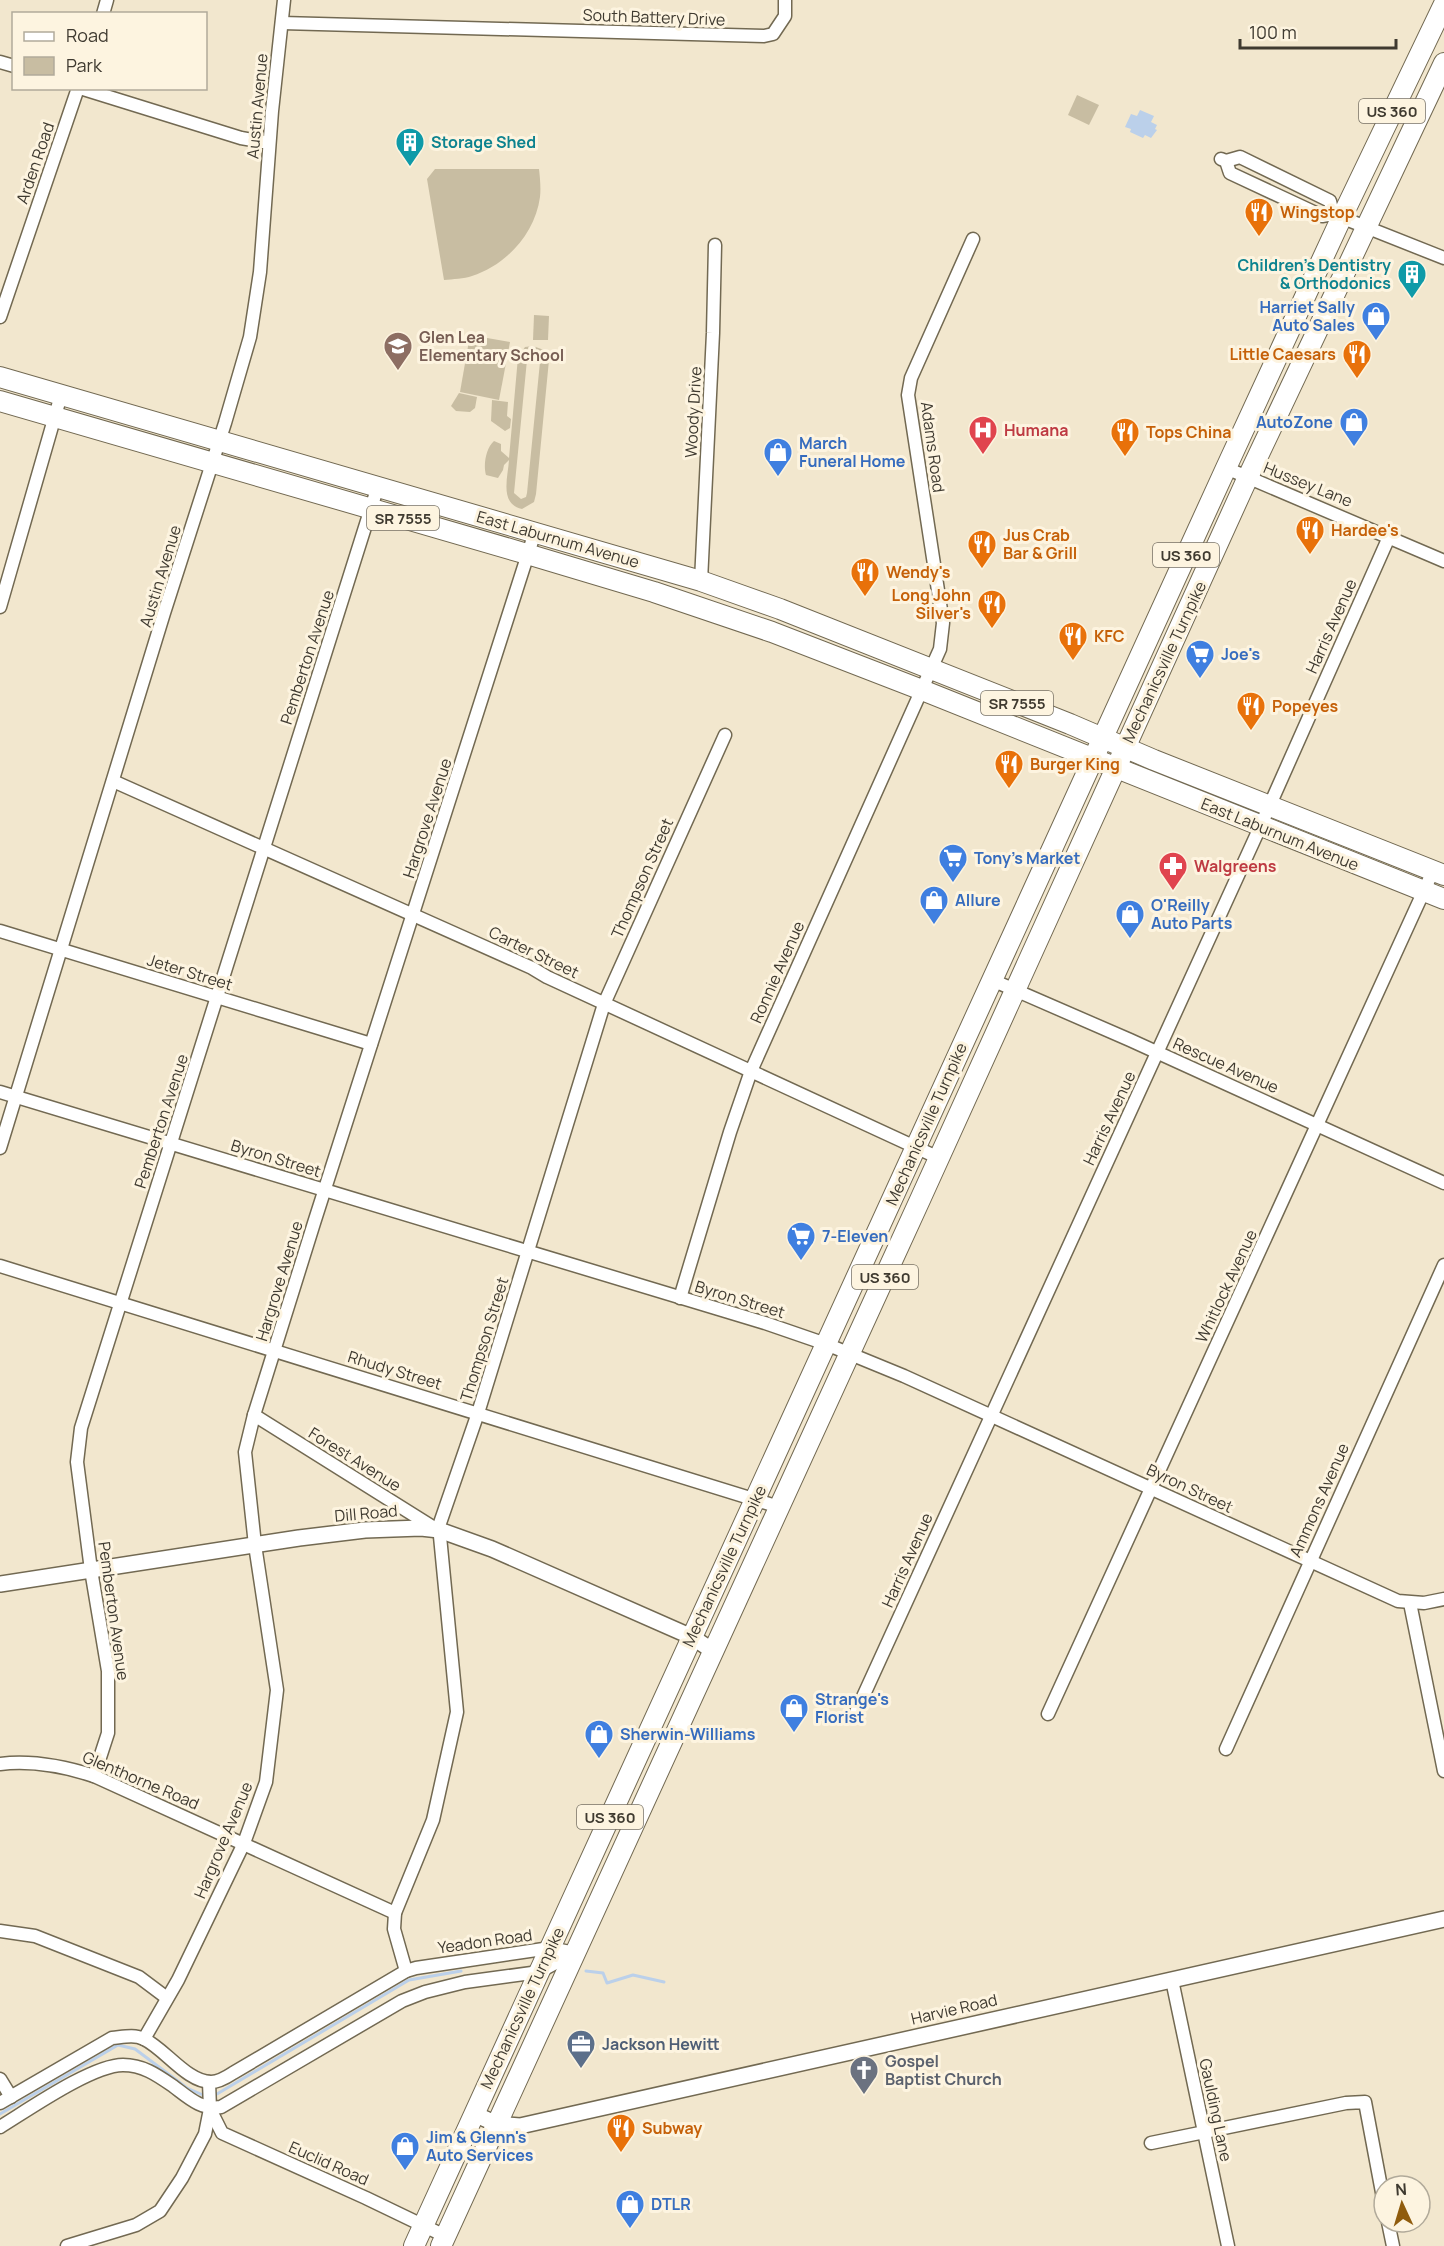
<svg xmlns="http://www.w3.org/2000/svg" width="1444" height="2246" viewBox="0 0 1444 2246" font-family="Manrope,sans-serif">
	<style>
		.green { fill: #c8bda2; fill-rule: evenodd }
		.water { fill: #bbd0ea }
		.lines { fill: none; stroke-linecap: round; stroke-linejoin: round }
		.stream { stroke: #bbd0ea; stroke-width: 3 }
		.minor-casing { stroke: #726952; stroke-width: 15 }
		.tertiary-casing { stroke: #726952; stroke-width: 18 }
		.primary-casing { stroke: #726952; stroke-width: 22 }
		.trunk-casing { stroke: #726952; stroke-width: 22 }
		.minor { stroke: #fff; stroke-width: 12 }
		.tertiary { stroke: #fff; stroke-width: 15 }
		.primary { stroke: #fff; stroke-width: 20 }
		.trunk { stroke: #fff; stroke-width: 20 }
		.labels { text-anchor: middle; dominant-baseline: central; stroke-width: 6; stroke-linejoin: round; paint-order: stroke }
		.shield { fill: #fdf4e0; stroke: #787265; stroke-width: 1.5 }
		.shield-label { font-size: 15px; font-weight: bold; fill: #3f3a30 }
		.street-label { font-size: 16px; fill: #3f3a30; stroke: #fdf4e0 }
		.culture-label { font-size: 16px; font-weight: bold; fill: #0d838f; stroke: #fdf4e0; text-anchor: start }
		.food-label { font-size: 16px; font-weight: bold; fill: #c56008; stroke: #fdf4e0; text-anchor: start }
		.shop-label { font-size: 16px; font-weight: bold; fill: #366cbe; stroke: #fdf4e0; text-anchor: start }
		.education-label { font-size: 16px; font-weight: bold; fill: #785e54; stroke: #fdf4e0; text-anchor: start }
		.health-label { font-size: 16px; font-weight: bold; fill: #be3a42; stroke: #fdf4e0; text-anchor: start }
		.service-label { font-size: 16px; font-weight: bold; fill: #4e5e75; stroke: #fdf4e0; text-anchor: start }
		.worship-label { font-size: 16px; font-weight: bold; fill: #5b616d; stroke: #fdf4e0; text-anchor: start }
	</style>
	<rect width="100%" height="100%" fill="#f2e7ce"/>
	<g class="green">
		<polygon points="1077,95 1099,105 1089,125 1068,115"/>
		<path d="M435,169h104c1,9 2,19 1,28 -5,37 -34,68 -68,79 -8,3 -19,3 -28,4l-17,-101z"/>
		<polygon points="534,315 549,316 548,340 533,340"/>
		<polygon points="470,335 510,342 499,400 460,392"/>
		<path d="M533,346l11,4 5,10 -13,134 -2,8 -12,7c-23,-5 -14,-32 -13,-49l-5,5 -1,5 -5,8 -12,-3c-3,-10 0,-27 8,-34l7,3v7l8,7 9,-101 7,-10zM534,354l4,1 2,7 -13,131 -1,4 -5,2 -7,-6 13,-133 2,-5z"/>
		<polygon points="459,393 477,397 475,408 470,412 456,411 451,406"/>
		<polygon points="492,400 508,402 507,416 511,419 510,428 505,431 491,421"/>
	</g>
	<polygon class="water" points="1140,110 1154,116 1151,122 1157,125 1155,129 1157,130 1151,138 1145,135 1143,138 1130,132 1131,129 1125,127 1131,114 1137,116"/>
	<g class="lines">
		<g class="stream">
			<polyline points="586,1971 603,1973 607,1983 633,1975 664,1982"/>
			<polyline points="217,2094 409,1980 461,1971"/>
			<polyline points="0,2114 118,2045 135,2049 187,2088 203,2095"/>
		</g>
		<g class="minor-casing">
			<g id="minor">
				<polyline points="103,14 107,0"/>
				<polyline points="282,23 764,36 773,34 785,16 785,0"/>
				<polyline points="0,62 14,66"/>
				<polyline points="80,88 241,138 269,143"/>
				<polyline points="1221,159 1226,161 1230,173 1322,216 1333,214 1444,258"/>
				<polyline points="1226,161 1240,157 1330,201 1333,214"/>
				<polyline points="0,317 78,88"/>
				<polyline points="1226,468 1444,561"/>
				<polyline points="701,581 713,333 715,245"/>
				<polyline points="0,607 61,395"/>
				<polyline points="113,781 532,968 547,977 939,1158"/>
				<polyline points="0,931 371,1044"/>
				<polyline points="992,980 1130,1040 1444,1183"/>
				<polyline points="0,1092 765,1323 826,1344 904,1376 1398,1601 1424,1603 1444,1599"/>
				<polyline points="0,1148 164,613 225,423 250,337 260,272 272,111 284,0"/>
				<polyline points="0,1266 779,1507"/>
				<polyline points="680,1298 730,1132 751,1071 940,649 943,623 908,395 911,378 973,239"/>
				<polyline points="254,1415 436,1529"/>
				<polyline points="1410,1603 1444,1771"/>
				<polyline points="856,1712 1261,825 1389,537"/>
				<polyline points="1048,1714 1433,871"/>
				<polyline points="1226,1749 1444,1265"/>
				<path d="M0,1764c32,-4 63,2 94,12l301,137"/>
				<polyline points="94,1776 108,1733 108,1671 91,1570 77,1462 81,1428 378,486"/>
				<polyline points="0,1931 35,1936 139,1977 167,1998"/>
				<polyline points="406,1971 394,1929 395,1913 433,1820 457,1712 439,1526 478,1413 604,1004 725,735"/>
				<polyline points="1172,1980 1228,2246"/>
				<polyline points="144,2039 178,1980 244,1843 266,1782 277,1690 255,1545 245,1452 254,1415 314,1223 535,532"/>
				<polyline points="0,2079 11,2097"/>
				<path d="M0,2103l112,-65c11,-1 22,-4 32,1 21,10 43,43 67,43 8,0 16,-5 22,-9l173,-102 10,-3 134,-20 25,5"/>
				<polyline points="210,2109 222,2133 366,2198 445,2236"/>
				<path d="M0,2127c28,-17 92,-62 123,-62 20,0 34,10 50,21 16,12 28,24 48,21l181,-106 23,-9 40,-10 74,-10 35,-19"/>
				<polyline points="1151,2143 1346,2103 1365,2102 1384,2203"/>
				<polyline points="1388,2222 1393,2246"/>
				<polyline points="67,2246 136,2225 160,2211 182,2178 205,2134 210,2109 209,2082"/>
			</g>
		</g>
		<g class="tertiary-casing">
			<g id="tertiary">
				<polyline points="0,1584 299,1538 365,1530 421,1528 439,1530 492,1549 692,1637 713,1651"/>
				<polyline points="474,2114 497,2124 520,2126 1444,1919"/>
			</g>
		</g>
		<g class="primary-casing">
			<g id="primary">
				<polyline points="0,377 701,581 780,609 1070,724 1154,760 1444,875"/>
				<polyline points="0,401 527,554 654,592 772,632 922,690 1444,899"/>
			</g>
		</g>
		<g class="trunk-casing">
			<g id="trunk">
				<polyline points="414,2246 1226,468 1339,223 1444,4"/>
				<polyline points="441,2246 919,1202 1248,477 1444,63"/>
			</g>
		</g>
		<use href="#minor" class="minor"/>
		<use href="#tertiary" class="tertiary"/>
		<use href="#primary" class="primary"/>
		<use href="#trunk" class="trunk"/>
	</g>
	<defs>
		<g id="building-pin" transform="scale(1.5)"><path d="M0 17L-7.5 6A9.5 9.5 0 1 1 7.5 6Z" fill="#0f9aa8" stroke="#fdf4e0"/><path d="M-4-6H4V6H1V3H-1V6H-4ZM-2.5-4.3h1.7v1.8h-1.7ZM.8-4.3h1.7v1.8H.8ZM-2.5-1h1.7V.8h-1.7ZM.8-1h1.7V.8H.8Z" fill="#fff"/></g>
		<g id="restaurant-pin" transform="scale(1.5)"><path d="M0 17L-7.5 6A9.5 9.5 0 1 1 7.5 6Z" fill="#e8710a" stroke="#fdf4e0"/><path d="M-5-6h1v4h1v-4h1v4h1v-4h1v5L-1.5 .5V6h-2V.5L-5-1ZM5-6V6H3V1.5H1.5Q1.5-4 5-6Z" fill="#fff"/></g>
		<g id="shop-pin" transform="scale(1.5)"><path d="M0 17L-7.5 6A9.5 9.5 0 1 1 7.5 6Z" fill="#3f7fe0" stroke="#fdf4e0"/><path d="M-5-2.5h2.3a2.7 3.5 0 0 1 5.4 0H5L5.5 6h-11ZM-1.5-2.5h3a1.5 2.3 0 0 0-3 0Z" fill="#fff"/></g>
		<g id="school-pin" transform="scale(1.5)"><path d="M0 17L-7.5 6A9.5 9.5 0 1 1 7.5 6Z" fill="#8d6e63" stroke="#fdf4e0"/><path d="M0-5L7-2L0 1L-7-2ZM-4 1L0 2.5L4 1V4Q0 6-4 4Z" fill="#fff"/></g>
		<g id="hospital-pin" transform="scale(1.5)"><path d="M0 17L-7.5 6A9.5 9.5 0 1 1 7.5 6Z" fill="#e0444e" stroke="#fdf4e0"/><path d="M-5-5h3v3.5h4V-5h3V5h-3V1.5h-4V5h-3Z" fill="#fff"/></g>
		<g id="supermarket-pin" transform="scale(1.5)"><path d="M0 17L-7.5 6A9.5 9.5 0 1 1 7.5 6Z" fill="#3f7fe0" stroke="#fdf4e0"/><path d="M-6-5.5h2.5l.6 2H6L4.5 2H-2.5L-4.4-4H-6ZM-1.5 3.2a1.3 1.3 0 1 0 .1 0ZM3 3.2a1.3 1.3 0 1 0 .1 0Z" fill="#fff"/></g>
		<g id="pharmacy-pin" transform="scale(1.5)"><path d="M0 17L-7.5 6A9.5 9.5 0 1 1 7.5 6Z" fill="#e0444e" stroke="#fdf4e0"/><path d="M-2-6h4v4h4v4h-4v4h-4v-4h-4v-4h4Z" fill="#fff"/></g>
		<g id="office-pin" transform="scale(1.5)"><path d="M0 17L-7.5 6A9.5 9.5 0 1 1 7.5 6Z" fill="#5c6f8a" stroke="#fdf4e0"/><path d="M-6-3h4V-5.5h4V-3h4V5H-6ZM-1-4.5V-3h2v-1.5ZM-6 0V1H6V0Z" fill="#fff"/></g>
		<g id="church-pin" transform="scale(1.5)"><path d="M0 17L-7.5 6A9.5 9.5 0 1 1 7.5 6Z" fill="#6b7280" stroke="#fdf4e0"/><path d="M-1.2-6h2.4v3.5h3.3v2.4h-3.3V6h-2.4V-.1h-3.3v-2.4h3.3Z" fill="#fff"/></g>
	</defs>
	<g fill-rule="evenodd">
		<use href="#building-pin" x="410" y="142"/>
		<use href="#restaurant-pin" x="1259" y="212"/>
		<use href="#building-pin" x="1412" y="274"/>
		<use href="#shop-pin" x="1376" y="316"/>
		<use href="#school-pin" x="398" y="346"/>
		<use href="#restaurant-pin" x="1357" y="354"/>
		<use href="#shop-pin" x="1354" y="422"/>
		<use href="#hospital-pin" x="983" y="430"/>
		<use href="#restaurant-pin" x="1125" y="432"/>
		<use href="#shop-pin" x="778" y="452"/>
		<use href="#restaurant-pin" x="1310" y="530"/>
		<use href="#restaurant-pin" x="982" y="544"/>
		<use href="#restaurant-pin" x="865" y="572"/>
		<use href="#restaurant-pin" x="992" y="604"/>
		<use href="#restaurant-pin" x="1073" y="636"/>
		<use href="#supermarket-pin" x="1200" y="654"/>
		<use href="#restaurant-pin" x="1251" y="706"/>
		<use href="#restaurant-pin" x="1009" y="764"/>
		<use href="#supermarket-pin" x="953" y="858"/>
		<use href="#pharmacy-pin" x="1173" y="866"/>
		<use href="#shop-pin" x="934" y="900"/>
		<use href="#shop-pin" x="1130" y="914"/>
		<use href="#supermarket-pin" x="801" y="1236"/>
		<use href="#shop-pin" x="794" y="1708"/>
		<use href="#shop-pin" x="599" y="1734"/>
		<use href="#office-pin" x="581" y="2044"/>
		<use href="#church-pin" x="864" y="2070"/>
		<use href="#restaurant-pin" x="621" y="2128"/>
		<use href="#shop-pin" x="405" y="2146"/>
		<use href="#shop-pin" x="630" y="2204"/>
	</g>
	<g class="labels">
		<g class="shield">
			<rect x="1359" y="99" width="66" height="24" rx="4.5"/>
			<rect x="367" y="506" width="72" height="24" rx="4.5"/>
			<rect x="1153" y="543" width="66" height="24" rx="4.5"/>
			<rect x="981" y="691" width="72" height="24" rx="4.5"/>
			<rect x="852" y="1265" width="66" height="24" rx="4.5"/>
			<rect x="577" y="1805" width="66" height="24" rx="4.5"/>
		</g>
		<g class="shield-label">
			<text x="1392" y="111">US 360</text>
			<text x="403" y="518">SR 7555</text>
			<text x="1186" y="555">US 360</text>
			<text x="1017" y="703">SR 7555</text>
			<text x="885" y="1277">US 360</text>
			<text x="610" y="1817">US 360</text>
		</g>
		<g class="street-label">
			<text transform="translate(654 17) rotate(2)">South Battery Drive</text>
			<text transform="translate(257 106) rotate(-85)">Austin Avenue</text>
			<text transform="translate(35 163) rotate(-71)">Arden Road</text>
			<text transform="translate(693 412) rotate(-87)">Woody Drive</text>
			<text transform="translate(933 447) rotate(82)">Adams Road</text>
			<text transform="translate(1308 484) rotate(22)">Hussey Lane</text>
			<text transform="translate(558 539) rotate(16)">East Laburnum Avenue</text>
			<text transform="translate(160 576) rotate(-73)">Austin Avenue</text>
			<text transform="translate(1331 626) rotate(-66)">Harris Avenue</text>
			<text transform="translate(307 657) rotate(-72)">Pemberton Avenue</text>
			<text transform="translate(1164 662) rotate(-65)">Mechanicsville Turnpike</text>
			<text transform="translate(427 818) rotate(-72)">Hargrove Avenue</text>
			<text transform="translate(1280 834) rotate(22)">East Laburnum Avenue</text>
			<text transform="translate(642 878) rotate(-66)">Thompson Street</text>
			<text transform="translate(534 952) rotate(26)">Carter Street</text>
			<text transform="translate(190 972) rotate(17)">Jeter Street</text>
			<text transform="translate(777 972) rotate(-66)">Ronnie Avenue</text>
			<text transform="translate(1226 1065) rotate(24)">Rescue Avenue</text>
			<text transform="translate(1109 1118) rotate(-65)">Harris Avenue</text>
			<text transform="translate(161 1121) rotate(-72)">Pemberton Avenue</text>
			<text transform="translate(926 1124) rotate(-66)">Mechanicsville Turnpike</text>
			<text transform="translate(276 1158) rotate(17)">Byron Street</text>
			<text transform="translate(279 1281) rotate(-73)">Hargrove Avenue</text>
			<text transform="translate(1226 1286) rotate(-65)">Whitlock Avenue</text>
			<text transform="translate(740 1299) rotate(17)">Byron Street</text>
			<text transform="translate(484 1339) rotate(-73)">Thompson Street</text>
			<text transform="translate(395 1370) rotate(17)">Rhudy Street</text>
			<text transform="translate(355 1459) rotate(32)">Forest Avenue</text>
			<text transform="translate(1190 1488) rotate(25)">Byron Street</text>
			<text transform="translate(1319 1500) rotate(-66)">Ammons Avenue</text>
			<text transform="translate(366 1513) rotate(-5)">Dill Road</text>
			<text transform="translate(907 1560) rotate(-66)">Harris Avenue</text>
			<text transform="translate(724 1566) rotate(-65)">Mechanicsville Turnpike</text>
			<text transform="translate(114 1611) rotate(82)">Pemberton Avenue</text>
			<text transform="translate(141 1780) rotate(23)">Glenthorne Road</text>
			<text transform="translate(223 1840) rotate(-67)">Hargrove Avenue</text>
			<text transform="translate(485 1941) rotate(-8)">Yeadon Road</text>
			<text transform="translate(522 2008) rotate(-65)">Mechanicsville Turnpike</text>
			<text transform="translate(954 2009) rotate(-13)">Harvie Road</text>
			<text transform="translate(1216 2110) rotate(78)">Gaulding Lane</text>
			<text transform="translate(329 2163) rotate(24)">Euclid Road</text>
		</g>
		<g class="culture-label">
			<text x="431" y="142">Storage Shed</text>
			<text x="1391" y="265" text-anchor="end">Children's Dentistry<tspan x="1391" dy="18">&amp; Orthodonics</tspan></text>
		</g>
		<g class="food-label">
			<text x="1280" y="212">Wingstop</text>
			<text x="1336" y="354" text-anchor="end">Little Caesars</text>
			<text x="1146" y="432">Tops China</text>
			<text x="1331" y="530">Hardee's</text>
			<text x="1003" y="535">Jus Crab<tspan x="1003" dy="18">Bar &amp; Grill</tspan></text>
			<text x="886" y="572">Wendy's</text>
			<text x="971" y="595" text-anchor="end">Long John<tspan x="971" dy="18">Silver's</tspan></text>
			<text x="1094" y="636">KFC</text>
			<text x="1272" y="706">Popeyes</text>
			<text x="1030" y="764">Burger King</text>
			<text x="642" y="2128">Subway</text>
		</g>
		<g class="shop-label">
			<text x="1355" y="307" text-anchor="end">Harriet Sally<tspan x="1355" dy="18">Auto Sales</tspan></text>
			<text x="1333" y="422" text-anchor="end">AutoZone</text>
			<text x="799" y="443">March<tspan x="799" dy="18">Funeral Home</tspan></text>
			<text x="1221" y="654">Joe's</text>
			<text x="974" y="858">Tony's Market</text>
			<text x="955" y="900">Allure</text>
			<text x="1151" y="905">O'Reilly<tspan x="1151" dy="18">Auto Parts</tspan></text>
			<text x="822" y="1236">7-Eleven</text>
			<text x="815" y="1699">Strange's<tspan x="815" dy="18">Florist</tspan></text>
			<text x="620" y="1734">Sherwin-Williams</text>
			<text x="426" y="2137">Jim &amp; Glenn's<tspan x="426" dy="18">Auto Services</tspan></text>
			<text x="651" y="2204">DTLR</text>
		</g>
		<g class="education-label">
			<text x="419" y="337">Glen Lea<tspan x="419" dy="18">Elementary School</tspan></text>
		</g>
		<g class="health-label">
			<text x="1004" y="430">Humana</text>
			<text x="1194" y="866">Walgreens</text>
		</g>
		<g class="service-label">
			<text x="602" y="2044">Jackson Hewitt</text>
		</g>
		<g class="worship-label">
			<text x="885" y="2061">Gospel<tspan x="885" dy="18">Baptist Church</tspan></text>
		</g>
	</g>
	<rect x="12" y="12" width="195" height="78" fill="#fdf4e0" stroke="#b1aa9a" stroke-width="1.5"/>
	<rect x="24" y="32" width="30" height="9" fill="#ffffff" stroke="#b1aa9a" stroke-width="1.5"/>
	<text x="66" y="42" font-size="18" fill="#3f3a30">Road</text>
	<rect x="24" y="57" width="30" height="18" fill="#c8bda2" stroke="#b1aa9a" stroke-width="1.5"/>
	<text x="66" y="72" font-size="18" fill="#3f3a30">Park</text>
	<g transform="translate(1402 2204) rotate(356)"><circle r="28" fill="#fdf4e0" stroke="#b1aa9a" stroke-width="1.5"/>
	<path d="M0-4.5L10 22L0 15L-10 22Z" fill="#905c0d"/>
	<text y="-9" font-size="16" font-weight="bold" text-anchor="middle" fill="#3f3a30">N</text>
	</g>
	<path d="M1240 39v9h156v-9" fill="none" stroke="#3f3a30" stroke-width="3"/>
	<text x="1249" y="39" font-size="18" fill="#3f3a30" stroke="#fdf4e0" stroke-width="4.5" paint-order="stroke">100 m</text>
</svg>
